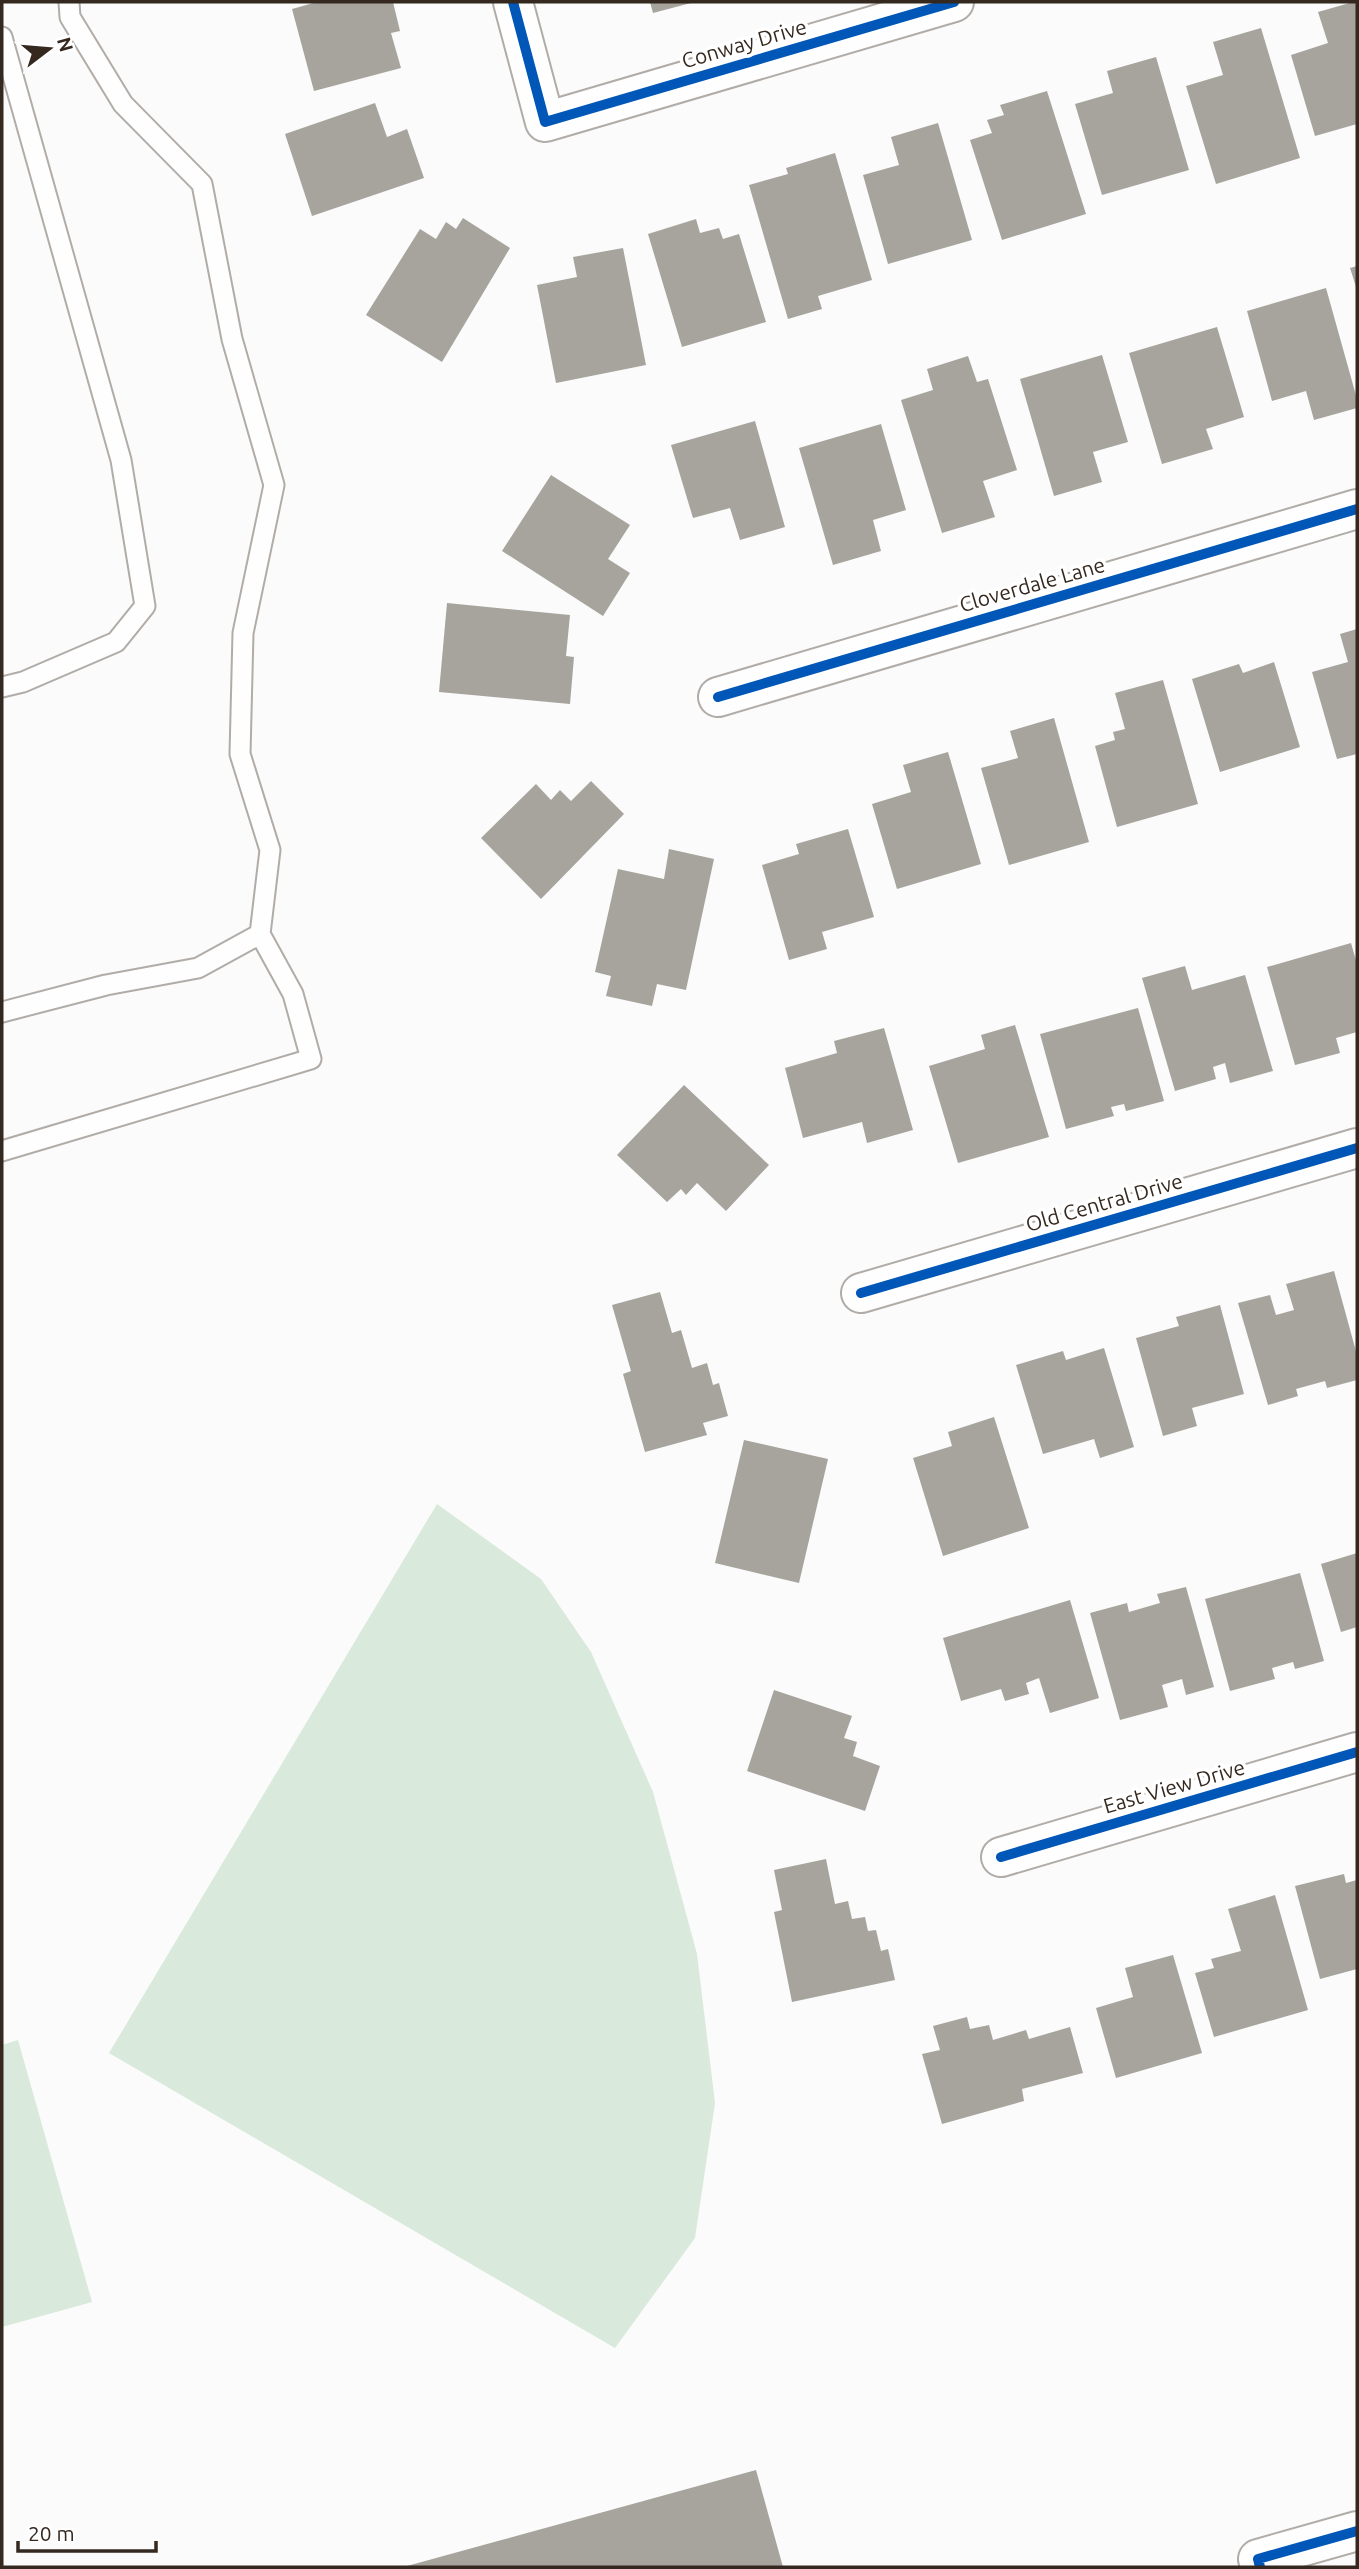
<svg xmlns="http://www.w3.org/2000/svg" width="1359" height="2569" viewBox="0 0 1359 2569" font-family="Ubuntu,sans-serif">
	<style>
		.green { fill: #d9e9dc }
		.building { fill: #a7a49e }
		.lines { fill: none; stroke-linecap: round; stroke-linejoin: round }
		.lane-casing { stroke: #b1aca7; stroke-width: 23 }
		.street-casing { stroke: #b1aca7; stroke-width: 42 }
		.lane { stroke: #fefefe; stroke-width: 19 }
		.street { stroke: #fefefe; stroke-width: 38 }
		.cycleway-casing { stroke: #fff; stroke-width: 15 }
		.cycleway { stroke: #0057b8; stroke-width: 10 }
		.labels { text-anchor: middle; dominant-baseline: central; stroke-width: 7; stroke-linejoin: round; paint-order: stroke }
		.street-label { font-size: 21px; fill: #35291f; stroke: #fff }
	</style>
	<rect width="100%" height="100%" fill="#fafbfa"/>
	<path class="green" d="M437,1504L541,1579L591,1652L653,1792L697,1954L715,2103L695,2238L615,2348L109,2053Z
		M18,2040L92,2302L2,2327V2045Z"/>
	<path class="building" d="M317,2H393L400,31L391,33L401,68L314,91L292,9Z
		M650,2H690L691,3L653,13Z
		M1353,2H1357V124L1315,136L1291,55L1328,43L1318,12Z
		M1261,28L1300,158L1216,184L1186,86L1223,75L1213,42Z
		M1156,57L1189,170L1102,195L1075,104L1113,93L1107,71Z
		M1047,91L1086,214L1002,240L970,140L992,133L987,120L1004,115L1000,105Z
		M375,103L387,137L407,129L424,178L312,216L285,134Z
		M938,123L972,240L888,264L863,175L899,165L891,137Z
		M835,153L872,280L818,296L822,309L788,319L749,185L788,174L786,168Z
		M463,218L510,248L442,362L366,315L420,229L436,239L446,222L456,229Z
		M696,219L700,233L719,228L723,239L739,234L766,322L682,347L648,234Z
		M623,248L646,365L556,383L537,285L577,277L573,257Z
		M1357,266V290L1350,268Z
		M1326,288L1357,399V408L1314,420L1306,391L1272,401L1247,311Z
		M1217,327L1244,417L1206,429L1213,449L1162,464L1129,353Z
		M1102,355L1128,442L1093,452L1102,482L1054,496L1020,379Z
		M968,356L977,382L988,379L1017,470L983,481L995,517L942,533L901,400L933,390L927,369Z
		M755,421L785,527L740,540L730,508L693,518L671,445Z
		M881,424L906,510L873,520L881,551L833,565L799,448Z
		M551,475L630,525L608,559L630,573L603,616L502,551Z
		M447,603L570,615L566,656L574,657L570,704L439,692Z
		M1357,629V754L1337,759L1312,672L1348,662L1340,634Z
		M1274,662L1300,747L1220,772L1192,679L1239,664L1243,673Z
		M1163,680L1198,804L1117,827L1095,746L1115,740L1113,732L1125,729L1115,693Z
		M1054,718L1089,842L1009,865L981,768L1018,758L1010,731Z
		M948,752L981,864L897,889L872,804L911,792L903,765Z
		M591,781L624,814L541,899L481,838L536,784L551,800L560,790L571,801Z
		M848,829L874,917L822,932L827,949L789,960L762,865L799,854L796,844Z
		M669,849L714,859L686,990L657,984L652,1006L606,996L611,976L595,972L618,869L664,879Z
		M1351,943L1357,964V1032L1336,1038L1340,1053L1295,1065L1267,967Z
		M1185,966L1192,990L1245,975L1273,1071L1230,1083L1225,1063L1213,1067L1216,1079L1175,1091L1142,978Z
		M1138,1008L1164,1101L1126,1111L1124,1104L1111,1107L1114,1116L1066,1129L1040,1034Z
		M1015,1025L1049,1137L958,1163L929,1066L985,1049L981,1035Z
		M884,1028L913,1130L867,1143L862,1122L803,1138L785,1068L837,1053L834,1041Z
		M684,1085L769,1165L726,1211L697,1183L686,1195L681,1189L667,1202L617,1155Z
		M1334,1271L1357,1355V1380L1327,1388L1325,1381L1296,1389L1298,1396L1268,1405L1238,1303L1270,1295L1276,1315L1294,1310L1286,1284Z
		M660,1292L672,1333L681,1330L692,1368L707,1363L713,1385L719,1383L728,1416L703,1423L707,1435L645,1452L623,1374L631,1371L612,1305Z
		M1220,1305L1244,1394L1192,1408L1197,1426L1163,1436L1136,1338L1179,1326L1176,1317Z
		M1104,1348L1134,1447L1100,1458L1094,1439L1043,1454L1016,1365L1063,1351L1066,1360Z
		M994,1417L1029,1528L943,1556L913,1458L952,1446L948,1432Z
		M744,1440L828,1459L799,1583L715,1563Z
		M1357,1553V1627L1341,1632L1321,1564Z
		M1300,1573L1324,1661L1295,1669L1293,1662L1272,1668L1275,1679L1230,1691L1205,1599Z
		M1186,1587L1214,1687L1186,1695L1182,1679L1162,1685L1168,1707L1120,1720L1090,1613L1127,1603L1129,1612L1160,1603L1157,1594Z
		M1070,1600L1099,1698L1050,1713L1039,1678L1026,1683L1029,1694L1005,1701L1001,1689L961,1701L943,1638Z
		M774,1690L852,1716L844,1738L857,1742L853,1756L880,1766L865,1811L747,1771Z
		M826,1859L835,1904L848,1901L852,1919L865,1917L868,1931L876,1930L881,1951L888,1949L895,1980L792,2002L774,1912L782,1910L774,1870Z
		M1344,1874L1346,1883L1357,1880V1969L1320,1979L1295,1886Z
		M1275,1895L1308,2010L1214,2037L1195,1973L1214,1968L1211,1959L1241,1951L1228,1909Z
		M1173,1955L1202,2053L1116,2078L1096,2008L1133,1997L1125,1968Z
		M967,2017L970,2029L989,2025L993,2040L1026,2030L1029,2039L1070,2027L1083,2073L1022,2089L1024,2101L942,2124L922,2054L940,2050L933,2026Z
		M756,2470L783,2567H407V2566Z"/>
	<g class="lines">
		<g class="lane-casing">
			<path id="lane" d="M2,37L121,460L145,606L116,642L23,682L2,687
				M2,1012L106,985L198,968L260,934
				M2,1151L311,1059L293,994L260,934L270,850L240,754L243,633L274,485L232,339L202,184L123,104L70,17L69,2"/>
		</g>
		<g class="street-casing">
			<path id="street" d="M513,2L545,122L954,2
				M718,697L1357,509
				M861,1293L1357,1148
				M1001,1857L1357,1752
				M1260,2567L1258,2559L1357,2531"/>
		</g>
		<use href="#lane" class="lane"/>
		<use href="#street" class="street"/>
		<g class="cycleway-casing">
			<path id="cycleway" d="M513,2L545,122L954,2
				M718,697L1357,509
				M861,1293L1357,1148
				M1001,1857L1357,1752
				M1260,2567L1258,2559L1357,2531"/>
		</g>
		<use href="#cycleway" class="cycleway"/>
	</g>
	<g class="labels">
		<g class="street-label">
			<text transform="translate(744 43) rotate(-16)">Conway Drive</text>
			<text transform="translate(1032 584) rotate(-16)">Cloverdale Lane</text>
			<text transform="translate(1104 1202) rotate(-16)">Old Central Drive</text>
			<text transform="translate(1174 1786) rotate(-16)">East View Drive</text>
		</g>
	</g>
	<rect width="1359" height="2569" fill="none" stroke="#35291f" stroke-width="7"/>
	<g transform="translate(49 49) rotate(74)" stroke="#ffffff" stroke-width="5" paint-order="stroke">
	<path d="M0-5L12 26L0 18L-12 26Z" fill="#35291f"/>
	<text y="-10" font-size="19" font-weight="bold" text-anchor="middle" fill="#35291f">N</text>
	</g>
	<path d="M18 2541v10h138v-10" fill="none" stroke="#35291f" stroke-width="3.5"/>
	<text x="28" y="2541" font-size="21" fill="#35291f" stroke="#ffffff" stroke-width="5" paint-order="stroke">20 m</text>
</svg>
